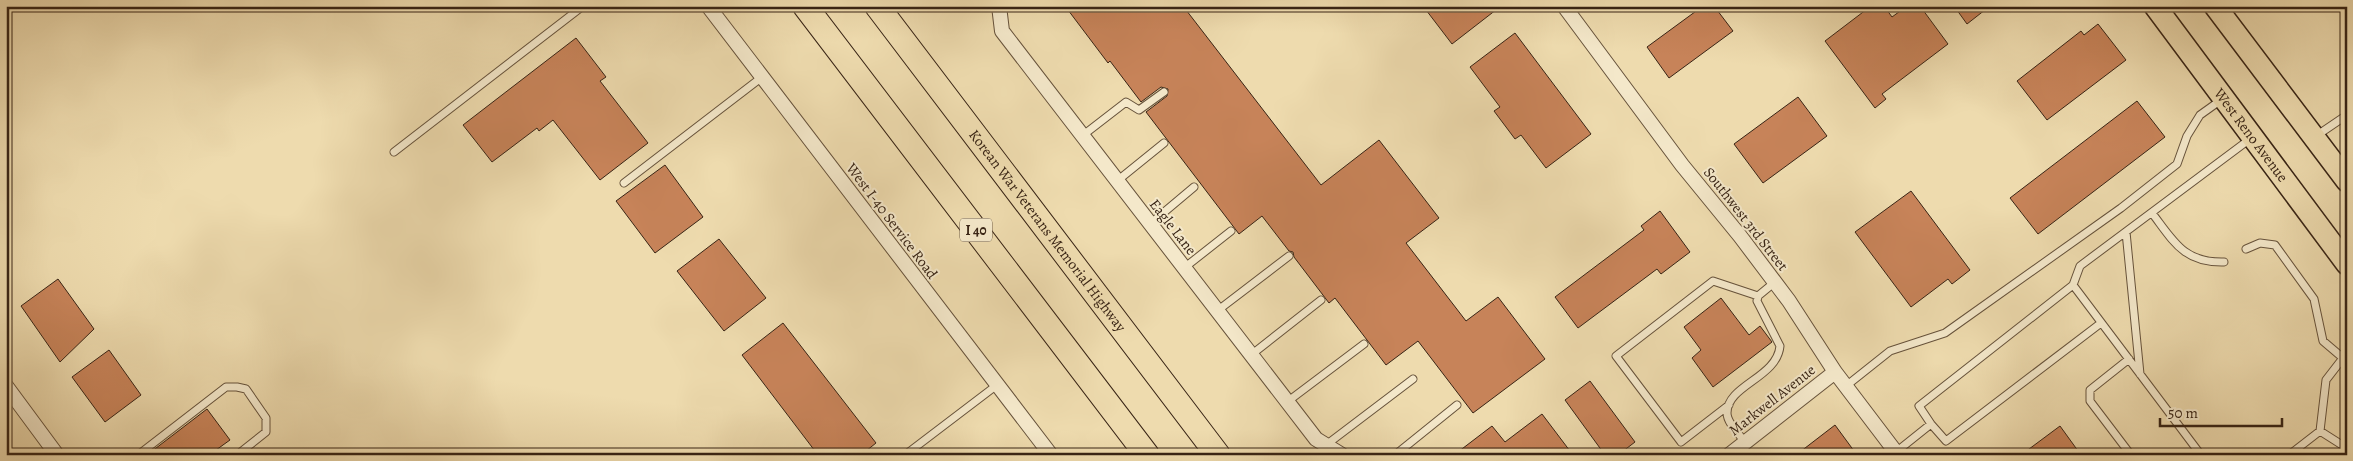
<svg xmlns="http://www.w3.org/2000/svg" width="2353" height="461" viewBox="0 0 2353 461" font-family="Alegreya,serif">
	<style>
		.building { fill: #c78359; stroke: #382415 }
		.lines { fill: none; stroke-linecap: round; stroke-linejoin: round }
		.lane-casing { stroke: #66523b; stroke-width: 9 }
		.street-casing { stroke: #66523b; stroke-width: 16 }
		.primary-casing { stroke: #382415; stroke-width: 24 }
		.highway-casing { stroke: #382415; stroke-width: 26 }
		.lane { stroke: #f4e8ca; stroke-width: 7 }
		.street { stroke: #f4e8ca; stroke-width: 14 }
		.primary { stroke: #eedbae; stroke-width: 21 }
		.highway { stroke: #eedbae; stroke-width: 24 }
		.labels { text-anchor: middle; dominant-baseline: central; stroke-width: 4; stroke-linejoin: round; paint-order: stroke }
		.shield { fill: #f4e8ca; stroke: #705f4b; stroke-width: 1 }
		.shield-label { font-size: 14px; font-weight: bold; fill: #382415 }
		.street-label { font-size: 15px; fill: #382415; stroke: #f4e8ca }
	</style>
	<rect width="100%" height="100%" fill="#eedbae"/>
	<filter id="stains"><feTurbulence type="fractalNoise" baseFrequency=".004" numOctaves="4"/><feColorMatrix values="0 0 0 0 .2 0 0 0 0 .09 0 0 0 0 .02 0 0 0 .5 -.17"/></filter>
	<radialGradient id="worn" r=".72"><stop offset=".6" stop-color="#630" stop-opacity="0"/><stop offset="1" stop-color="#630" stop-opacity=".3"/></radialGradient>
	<path class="building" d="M1065,6H1183L1321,185L1379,140L1439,218L1406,243L1466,321L1498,297L1545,359L1473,413L1418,341L1386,365L1335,298L1329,303L1294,257L1293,252L1289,251L1262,216L1239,234L1146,112L1167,96L1168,89L1161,87L1141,102L1110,61L1108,63Z
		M1423,6H1501L1452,44Z
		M1703,6H1714L1733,31L1669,78L1647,47Z
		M1871,6H1884L1892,17L1907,6H1920L1948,44L1882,94L1886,99L1875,108L1825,41Z
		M1954,6H1990L1967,24Z
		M2098,24L2126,60L2047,120L2017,81L2081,31L2084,35Z
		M1515,33L1591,134L1546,168L1521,135L1515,139L1494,111L1500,107L1470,67Z
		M576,38L606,77L600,81L648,143L600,180L553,120L539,131L537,128L492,162L463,125Z
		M1798,97L1827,136L1763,183L1734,144Z
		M2137,101L2165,137L2038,234L2010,198Z
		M665,165L703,217L655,253L616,201Z
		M1911,191L1970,270L1952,284L1948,279L1911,307L1855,232Z
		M1660,211L1690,252L1661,274L1657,269L1578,328L1555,297L1644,230L1641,226Z
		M719,239L766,298L724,331L677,271Z
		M58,279L94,329L60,362L21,306Z
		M1721,298L1749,335L1760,326L1772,342L1713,387L1692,358L1701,350L1684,327Z
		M783,323L876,443L861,455H818L742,355Z
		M109,350L141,395L105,422L72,377Z
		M1590,381L1635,442L1618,455H1605L1565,400Z
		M207,409L230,440L209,455H147Z
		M1542,414L1573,455H1454L1492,426L1505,442Z
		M1835,425L1857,455H1796Z
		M2060,426L2081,455H2021Z"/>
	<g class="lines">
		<g class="lane-casing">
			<path id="lane" d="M1082,136L1126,102L1139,110L1164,92
				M2316,136L2347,115
				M394,152L583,6
				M1117,181L1164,143
				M624,183L762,77
				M2152,213C2174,242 2184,263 2224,262
				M1150,224L1194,187
				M2126,232L2140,374
				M2246,249L2260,243L2275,245L2314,299L2323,341L2343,358L2347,355
				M1184,268L1231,231
				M2073,285L2080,266L2250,139
				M1217,311L1289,256
				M2101,323L1946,441L1931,424L1919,406L2073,285L2201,455
				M1251,355L1321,300
				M2129,359L2090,390V401L2131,455
				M1846,386L1890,351L1945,333L2121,208L2177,164L2187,136L2200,115L2221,100
				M1287,402L1364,344
				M1729,405L1681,442L1616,356L1713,281L1758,296
				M2320,431L2342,445H2347
				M1745,442C1739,434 1727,423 1727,413C1727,385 1777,378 1780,346L1757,301L1758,296L1775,282
				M1326,445L1413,379
				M1896,452L1931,424
				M138,455L226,387H237L246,389L266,418V432L237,455
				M905,455L997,385
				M1395,455L1457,405
				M2289,455L2320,431L2326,380L2343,358"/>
		</g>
		<g class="street-casing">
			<path id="street" d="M708,6L1051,455
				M999,6L1002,31L1316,439L1342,455
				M1564,6L1682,165L1740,236L1789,301L1835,372L1898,455
				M6,386L57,455
				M1729,455L1835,372"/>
		</g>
		<g class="primary-casing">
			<g id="primary">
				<path id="s1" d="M2155,6L2347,264"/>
				<path d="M2215,6L2347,181"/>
			</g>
		</g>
		<g class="highway-casing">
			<g id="highway">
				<path d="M805,6L1147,455"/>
				<path id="s2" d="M877,6L1218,455"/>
			</g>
		</g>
		<use href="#lane" class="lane"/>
		<use href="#street" class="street"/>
		<use href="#primary" class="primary"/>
		<use href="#highway" class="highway"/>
	</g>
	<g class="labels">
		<rect class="shield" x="960" y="218.5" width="32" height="23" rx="4"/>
		<g class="shield-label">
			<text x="976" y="230">I 40</text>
		</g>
		<g class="street-label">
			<text stroke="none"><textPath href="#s1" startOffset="161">West Reno Avenue</textPath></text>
			<text transform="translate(1746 219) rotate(52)">Southwest 3rd Street</text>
			<text transform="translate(892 221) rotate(53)">West I-40 Service Road</text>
			<text transform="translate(1173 227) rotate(52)">Eagle Lane</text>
			<text stroke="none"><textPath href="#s2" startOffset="282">Korean War Veterans Memorial Highway</textPath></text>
			<text transform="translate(1772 400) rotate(-38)">Markwell Avenue</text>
		</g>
	</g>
	<rect width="2353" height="461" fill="none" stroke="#eedbae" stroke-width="25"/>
	<rect x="8" y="8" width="2338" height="446" fill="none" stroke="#382415" stroke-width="2.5"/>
	<rect x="12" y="12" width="2328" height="436" fill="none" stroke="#382415"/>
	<path d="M2160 418v8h122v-8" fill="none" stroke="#382415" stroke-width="2.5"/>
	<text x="2168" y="418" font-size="15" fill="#382415" stroke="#f4e8ca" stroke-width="4" paint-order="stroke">50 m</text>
	<rect width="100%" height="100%" filter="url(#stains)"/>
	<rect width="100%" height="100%" fill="url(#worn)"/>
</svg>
